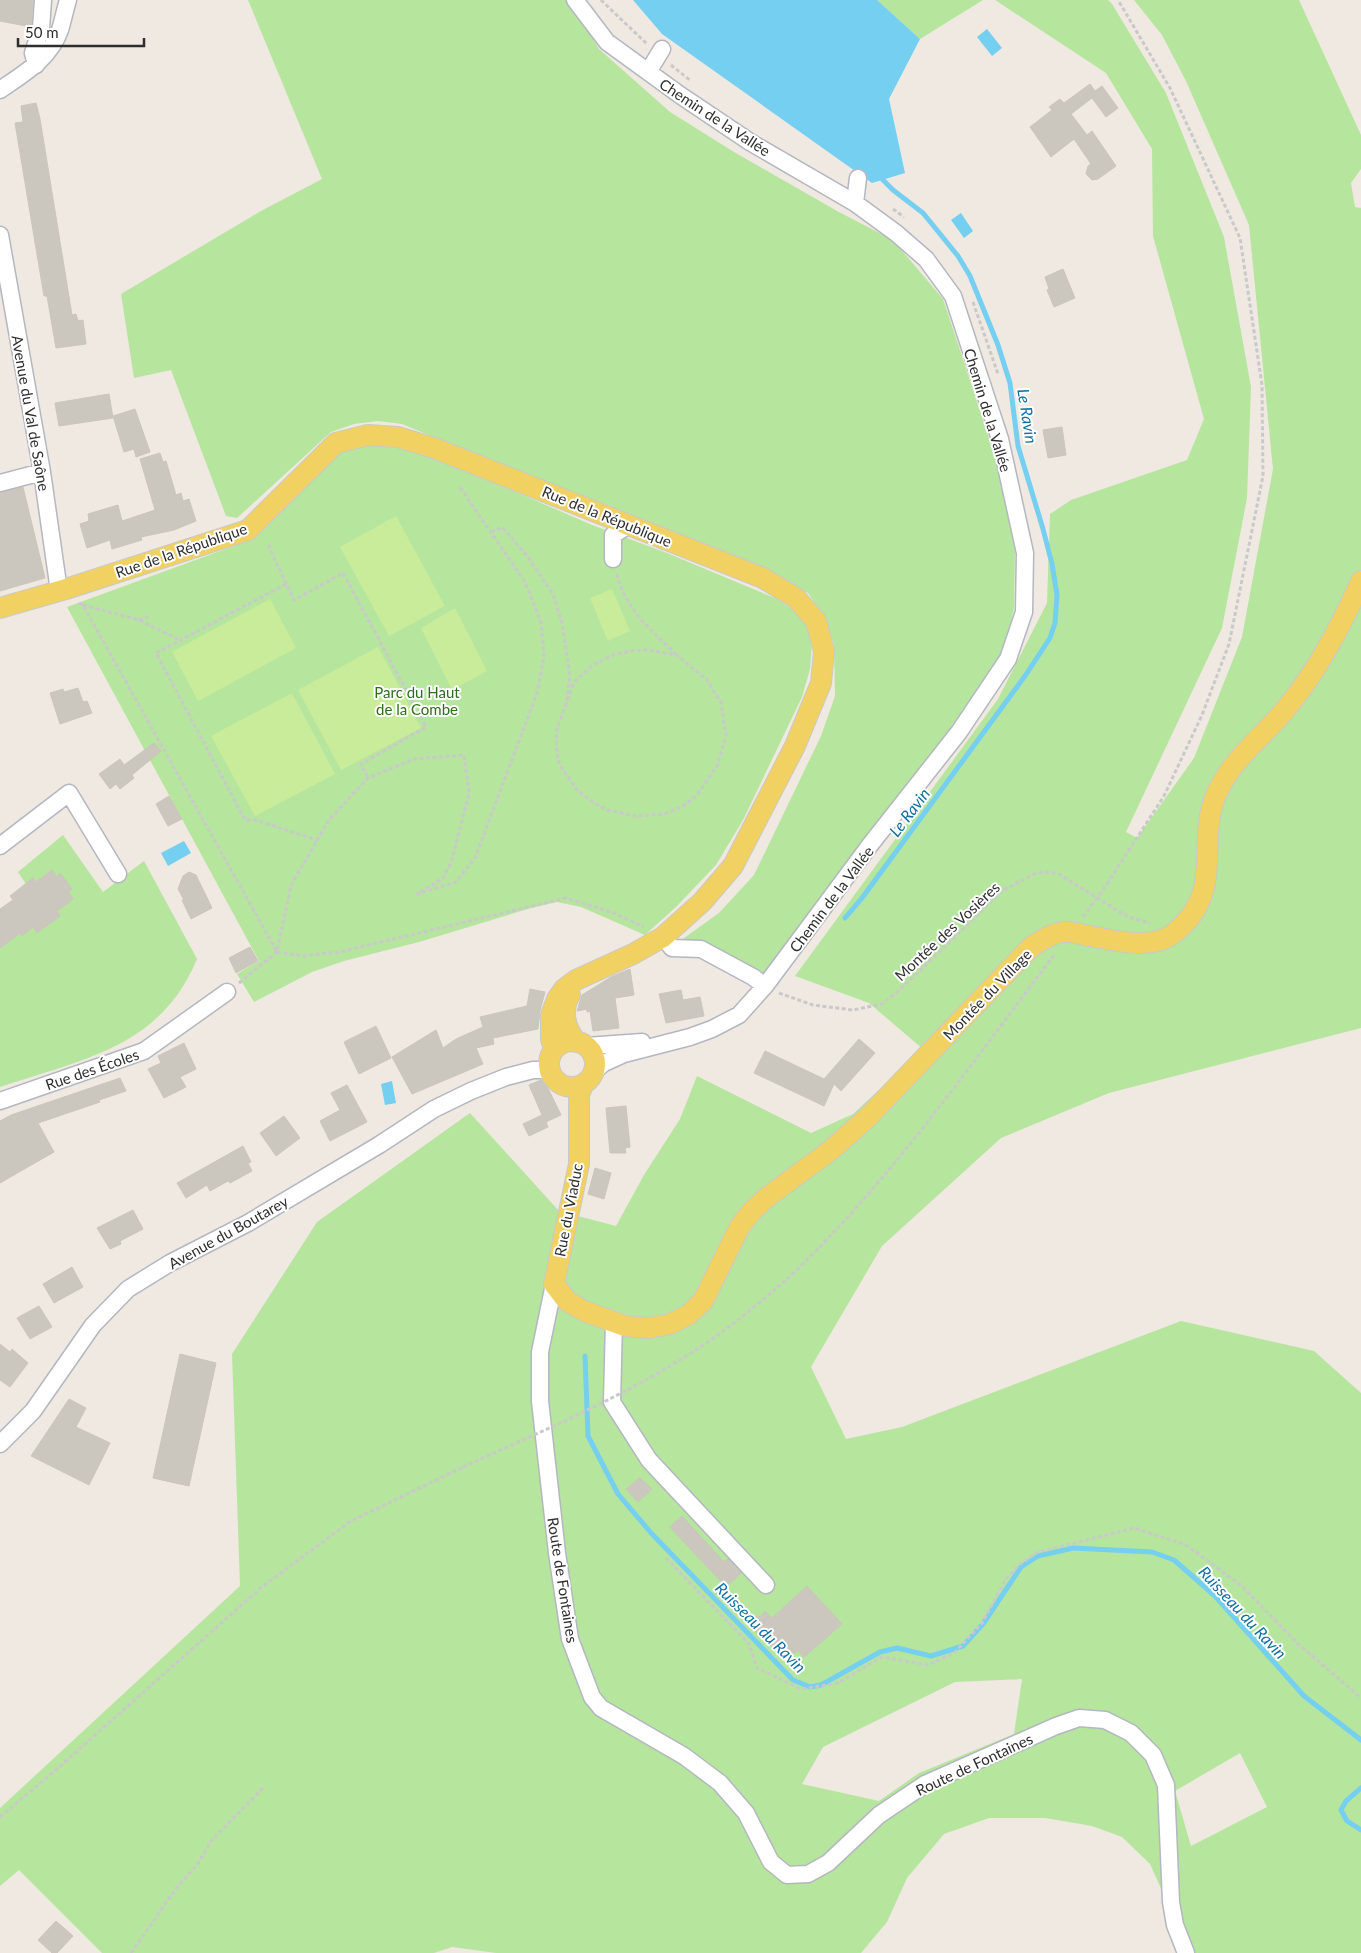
<svg xmlns="http://www.w3.org/2000/svg" width="1361" height="1953" viewBox="0 0 1361 1953" font-family="Lato,sans-serif">
	<style>
		.green { fill: #b6e59e; fill-rule: evenodd }
		.pitch { fill: #c9ec9a }
		.water { fill: #75cff0 }
		.lines { fill: none; stroke-linecap: round; stroke-linejoin: round }
		.stream { stroke: #75cff0; stroke-width: 5 }
		.building { fill: #cbc7bf; stroke: #cbc5ba }
		.minor-casing { stroke: #b4b7c1; stroke-width: 19 }
		.major-casing { stroke: #c9c9c9; stroke-width: 22 }
		.path { stroke: #c9c9c9; stroke-width: 3; stroke-dasharray: 4 2.5; stroke-linecap: butt }
		.minor { stroke: #fff; stroke-width: 16 }
		.major { stroke: #f2d163; stroke-width: 20 }
		.path-bridge { stroke: #c9c9c9; stroke-width: 3; stroke-dasharray: 4 2.5; stroke-linecap: butt }
		.labels { text-anchor: middle; dominant-baseline: central; stroke-width: 4; stroke-linejoin: round; paint-order: stroke }
		.street-label { font-size: 15px; fill: #2e2e2e; stroke: #fff }
		.park-label { font-size: 15px; fill: #2c6e1b; stroke: #fff }
		.water-label { font-size: 16px; font-style: italic; fill: #0d6fa3; stroke: #fff }
	</style>
	<rect width="100%" height="100%" fill="#efe9e1"/>
	<path class="green" d="M248,0H570L599,49L670,112L734,152L837,211L893,240L943,299L989,438L1002,488L1015,551L1014,608L1003,660L767,976L677,943L719,913L754,875L821,736L835,696L834,644L824,617L808,593L402,424L378,421L354,424L331,432L237,518L226,516L171,370L134,378L121,294L261,211L322,179Z
		M877,0H983L920,39Z
		M995,0H1108L1112,4L1166,93L1224,237L1251,387L1247,498L1222,628L1126,832L1137,838L1194,758L1242,637L1273,469L1249,225L1186,81L1162,35L1134,0H1299L1361,135V169L1351,183L1355,207L1361,208V1028L1109,1093L1001,1138L882,1246L811,1367L846,1439L902,1427L1181,1321L1314,1351L1361,1393V1953H1190L1150,1864L1122,1837L1092,1826L1045,1818H989L944,1834L907,1878L887,1922L861,1953H496L452,1947L434,1953H102L19,1870L0,1886V1808L240,1586L232,1354L317,1222L470,1113L559,1211L616,1226L644,1175L680,1119L697,1076L811,1133L853,1114L923,1049L869,1003L795,976L998,699L1047,603L1050,514L1071,500L1187,460L1204,419L1153,236L1152,149L1106,73ZM1022,1679L1014,1734L919,1773L879,1801L802,1784L823,1747L955,1682ZM1240,1753L1267,1807L1191,1846L1175,1791Z
		M364,445H400L436,457L592,525L667,553L777,599L795,611L806,624L812,644L810,669L802,697L743,820L716,865L676,907L645,935L581,907L557,902L531,908L419,942L344,961L312,972L254,1002L237,974L259,961L67,607L253,539L342,450Z
		M63,835L103,892L144,861L197,959C160,1048 83,1059 0,1087V942L18,929L22,936L33,927L37,933L60,916L57,911L68,892L60,874L57,877L52,870L36,882L33,878L26,884L18,872Z"/>
	<path class="pitch" d="M396,516L445,606L389,636L340,547Z
		M612,589L630,631L608,641L590,598Z
		M270,599L296,648L198,701L172,652Z
		M455,608L487,671L452,690L421,628Z
		M378,647L421,728L341,770L298,690Z
		M292,693L335,774L255,816L211,736Z"/>
	<path class="water" d="M633,0H877L920,39L889,99L905,173L872,183L662,34Z
		M987,29L1002,48L992,56L977,37Z
		M961,213L973,231L964,238L951,220Z
		M184,841L191,853L168,866L161,853Z
		M392,1081L396,1103L385,1105L381,1084Z"/>
	<g class="lines">
		<path class="stream" d="M845,918L862,898L1025,676L1050,638L1055,623L1057,595L1052,564L1043,529L1018,446L1010,383L998,345L970,276L958,256L923,213L893,190L879,176
			M585,1356L588,1436L618,1494L652,1534L793,1680L810,1687L821,1685L880,1652L897,1648L931,1656L963,1646L983,1624L1021,1567L1038,1556L1073,1548L1152,1552L1174,1560L1215,1596L1304,1696L1361,1740
			M1361,1788L1346,1801L1341,1810L1347,1821L1361,1830"/>
	</g>
	<path class="building" d="M0,0H33L31,27L0,21Z
		M1090,84L1095,91L1102,86L1118,108L1106,117L1092,98L1071,114L1087,135L1092,131L1116,166L1098,179L1092,180L1086,174L1088,166L1091,164L1074,139L1051,157L1030,127L1052,110L1049,107L1060,99L1064,103Z
		M36,103L40,119L72,315L76,314L78,321L83,320L86,344L56,348L47,296H44L15,123L23,122L21,106Z
		M1063,269L1075,298L1054,307L1047,290L1049,289L1045,277Z
		M109,394L113,418L59,426L55,403Z
		M135,409L150,452L136,457L134,449L124,452L113,416Z
		M1062,427L1066,455L1048,458L1043,430Z
		M160,453L163,462L166,461L176,495L181,493L183,501L189,499L196,521L174,530L141,537L142,540L112,549L110,540L87,548L80,524L89,521L88,514L118,505L122,521L155,510L140,459Z
		M23,487L45,578L0,591V493Z
		M78,688L83,702L87,701L92,713L60,724L50,693L63,689L64,692Z
		M154,743L161,751L132,775L134,778L120,789L116,784L110,789L99,774L120,759L124,765Z
		M169,796L182,819L168,826L156,804Z
		M52,870L57,877L60,873L72,889L68,892L73,899L57,911L60,916L37,933L33,927L22,936L20,933L0,948V909L13,900L10,896L33,878L36,882Z
		M189,872L196,875L212,908L191,919L182,900H184L178,889L183,876Z
		M250,947L258,961L236,973L229,958Z
		M630,969L634,995L615,998L619,1028L593,1031L590,1011L587,1012V1009L577,1011L582,995L611,977Z
		M530,989L545,992L540,1011L538,1029L493,1038L494,1044L476,1048L483,1064L412,1094L392,1057L436,1030L443,1048L456,1039L483,1027L480,1017L527,1006Z
		M681,990L683,1000L700,997L704,1016L666,1023L659,994Z
		M376,1026L391,1058L359,1074L344,1042Z
		M859,1039L875,1053L841,1091L834,1084L824,1106L754,1073L765,1051L824,1079Z
		M184,1043L196,1069L180,1077L186,1087L164,1098L148,1069L161,1063L158,1056Z
		M120,1078L126,1091L99,1100L100,1102L38,1123L54,1152L0,1183V1121L11,1115Z
		M541,1080H544L561,1115L546,1122L548,1127L529,1136L523,1124L542,1115L529,1085Z
		M347,1085L367,1122L330,1141L320,1121L340,1110L331,1093Z
		M626,1106L630,1147L625,1148L626,1153H610L606,1108Z
		M284,1116L300,1138L276,1156L260,1133Z
		M243,1146L251,1162L248,1163L252,1171L230,1183L228,1181L210,1191L207,1185L186,1198L177,1183Z
		M595,1168L611,1173L604,1199L588,1194Z
		M133,1210L143,1229L120,1241L121,1244L110,1249L97,1228Z
		M72,1267L83,1287L54,1303L43,1284Z
		M39,1306L52,1327L30,1339L17,1318Z
		M0,1344L10,1352L12,1349L28,1363L10,1387L0,1380Z
		M180,1354L216,1363L189,1486L153,1478Z
		M69,1399L86,1408L76,1427L110,1443L89,1485L31,1456Z
		M640,1478L652,1489L638,1502L626,1489Z
		M682,1516L724,1562L728,1559L741,1573L726,1587L670,1527Z
		M807,1586L842,1624L804,1657L798,1650L787,1660L757,1633L738,1612L760,1617L765,1611L772,1618Z
		M56,1921L73,1936L57,1953H52L38,1940Z"/>
	<g class="lines">
		<g class="minor-casing">
			<path id="minor" d="M575,0L607,42L680,95L750,142L855,203L896,233L926,259L953,296L1000,439L1025,553L1024,612L1008,659L959,732L870,845L765,986L739,1015L712,1029L690,1037L624,1054L604,1063L593,1072
				M36,65L33,53L41,28L43,0
				M648,72L662,49
				M0,90C23,74 50,59 60,30C63,20 65,10 68,0
				M855,203L858,178
				M0,235L42,472L59,591
				M0,483L42,472
				M613,559V535L629,525
				M0,846L69,793L118,874
				M663,937L672,948L701,949L753,977L765,986
				M586,1046L642,1042
				M0,1101L144,1051L227,992
				M554,1284L540,1352V1401L557,1553L570,1639L592,1697L601,1708L684,1756L720,1783L746,1813L771,1862L787,1875L808,1874L828,1863L879,1815L925,1784L1056,1726L1079,1718L1105,1720L1131,1733L1153,1755L1166,1785L1171,1902L1175,1925L1186,1953
				M614,1322L612,1402L649,1460L766,1585
				M0,1444L33,1411L93,1325L128,1289L170,1263L248,1223L379,1145L434,1109L471,1091L506,1077L533,1070H549"/>
		</g>
		<g class="major-casing">
			<path id="major" d="M0,608L66,589L248,530L336,443L368,435L398,437L434,448L763,578L796,598L816,621L824,651L821,683L795,746L733,866L702,902L663,937L633,954L576,980L564,989L557,999L551,1015V1039L554,1049
				M570,995C560,1011 565,1027 576,1042
				M549 1064a23 23 0 1 1 46 0a23 23 0 1 1-46 0Z
				M583,1085L579,1095V1164L554,1284L567,1301L584,1311L625,1326L648,1328L670,1324L688,1315L703,1301L740,1226L752,1211L766,1198L831,1150L867,1118L1031,947C1041,941 1050,934 1062,932C1069,931 1077,933 1084,935C1109,939 1142,949 1166,938C1172,936 1179,929 1184,924C1222,885 1197,840 1216,795C1233,756 1264,737 1289,705C1319,668 1342,624 1361,581"/>
		</g>
		<path class="path" d="M601,0L647,44
			M671,65L691,81
			M893,209L904,217
			M973,302L998,374
			M491,532L502,527L527,556L553,594L562,623L570,676L566,704L557,729L556,745L559,764L578,791L593,802L607,810L635,816L664,814L682,807L697,795L717,766L726,735L721,703L707,680L677,655L648,650L630,651L613,655L593,665L574,682L566,704
			M268,545L294,600L343,573L426,727L361,764L368,778
			M617,574C624,608 652,631 676,654
			M286,584L156,653L245,820H255L317,840
			M79,603L83,605L277,952
			M83,605L139,620L180,640
			M139,620L148,617
			M1107,884L1164,796L1202,715L1229,644L1263,476L1262,385L1240,238L1170,88L1118,0
			M1083,917L1091,906
			M277,952L302,956L339,952L566,898L614,913L644,927
			M239,983L277,952L291,885L329,820L368,778L414,759L464,755L469,794L451,863L443,878L417,894L456,882L475,858L537,693L544,657L541,622L525,582L459,486
			M779,993L813,1005L853,1010L882,1004L904,986L1002,891L1036,873L1047,872L1059,874L1128,917L1150,923
			M787,1279C889,1183 970,1065 1055,954
			M666,1558L749,1644L757,1668L801,1689L838,1683L882,1657L928,1665L954,1653L982,1623L1006,1579L1020,1564L1038,1552L1134,1528L1186,1545L1241,1585L1297,1643L1361,1698
			M0,1817L58,1768L263,1586L351,1521L463,1467
			M131,1953L177,1887L197,1865L211,1841L264,1787"/>
		<use href="#minor" class="minor"/>
		<use href="#major" class="major"/>
		<path class="path-bridge" d="M1091,906L1107,884
			M463,1467C540,1432 619,1399 691,1353C725,1332 756,1306 787,1279"/>
	</g>
	<g class="labels">
		<g class="street-label">
			<text transform="translate(715 117) rotate(33)">Chemin de la Vallée</text>
			<text transform="translate(988 410) rotate(73)">Chemin de la Vallée</text>
			<text transform="translate(31 413) rotate(80)">Avenue du Val de Saône</text>
			<text transform="translate(607 516) rotate(22)">Rue de la République</text>
			<text transform="translate(181 550) rotate(-19)">Rue de la République</text>
			<text transform="translate(831 899) rotate(-53)">Chemin de la Vallée</text>
			<text transform="translate(947 931) rotate(-43)">Montée des Vosières</text>
			<text transform="translate(987 994) rotate(-46)">Montée du Village</text>
			<text transform="translate(92 1069) rotate(-19)">Rue des Écoles</text>
			<text transform="translate(568 1210) rotate(-79)">Rue du Viaduc</text>
			<text transform="translate(228 1232) rotate(-29)">Avenue du Boutarey</text>
			<text transform="translate(563 1580) rotate(81)">Route de Fontaines</text>
			<text transform="translate(974 1764) rotate(-25)">Route de Fontaines</text>
		</g>
		<g class="park-label">
			<text x="417" y="692">Parc du Haut<tspan x="417" dy="17">de la Combe</tspan></text>
		</g>
		<g class="water-label">
			<text transform="translate(1028 416) rotate(81)">Le Ravin</text>
			<text transform="translate(909 812) rotate(-53)">Le Ravin</text>
			<text transform="translate(1243 1612) rotate(47)">Ruisseau du Ravin</text>
			<text transform="translate(761 1627) rotate(45)">Ruisseau du Ravin</text>
		</g>
	</g>
	<path d="M18 38v8h126v-8" fill="none" stroke="#2e2e2e" stroke-width="2.5"/>
	<text x="25" y="38" font-size="15" fill="#2e2e2e" stroke="#ffffff" stroke-width="4" paint-order="stroke">50 m</text>
</svg>
